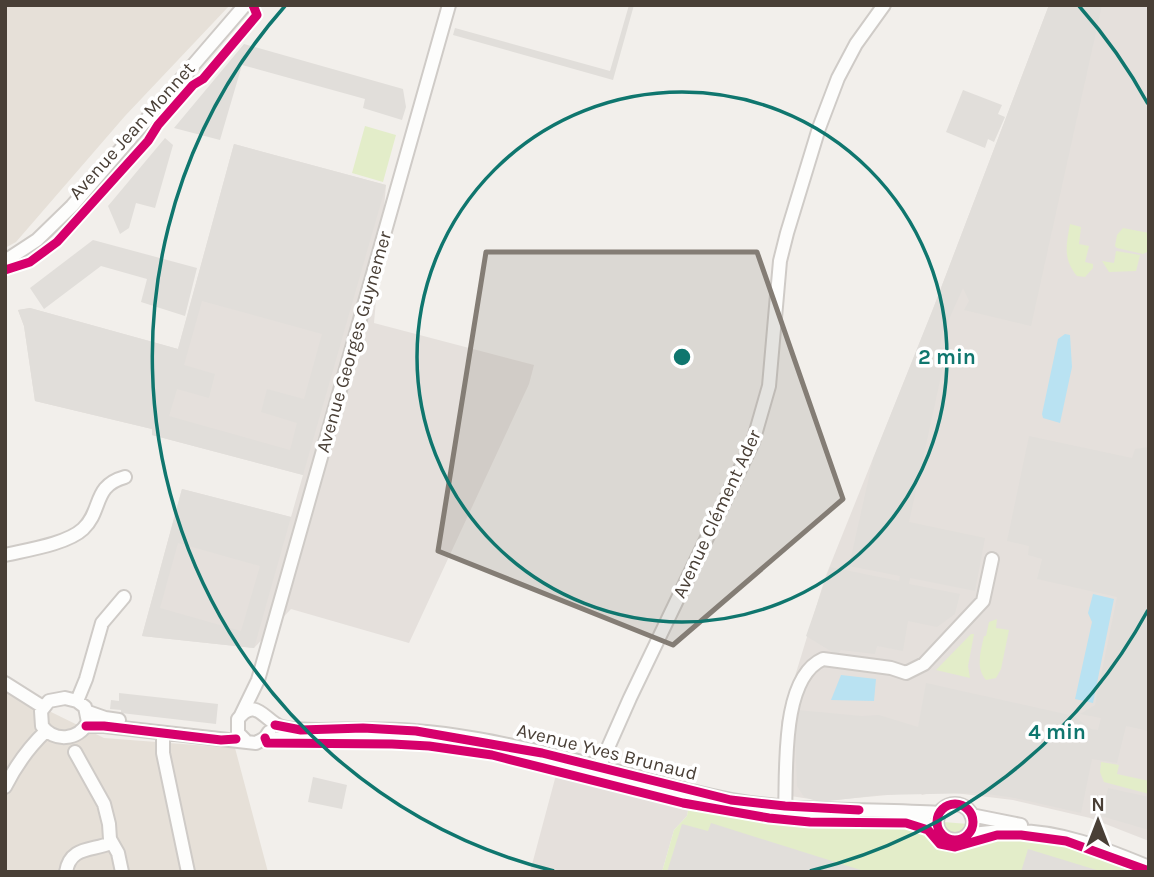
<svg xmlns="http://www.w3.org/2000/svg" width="1154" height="877" viewBox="0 0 1154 877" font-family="Karla,sans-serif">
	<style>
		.residential { fill: #e6e0d8 }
		.industrial { fill: #e5e0dc }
		.green { fill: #e3edc9 }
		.parking { fill: #e1deda; fill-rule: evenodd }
		.water { fill: #b9e2f2 }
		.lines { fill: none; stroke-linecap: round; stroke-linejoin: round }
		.street-casing { stroke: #cfcbc7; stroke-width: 16 }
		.street { stroke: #fdfdfc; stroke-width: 12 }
		.cycleway-casing { stroke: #fff; stroke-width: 13 }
		.cycleway { stroke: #d6006c; stroke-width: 9 }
		.marked { fill: #847d75; fill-opacity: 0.2; stroke: #847d75; stroke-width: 5; stroke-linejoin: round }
		.ring { fill: none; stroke: #0f766e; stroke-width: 3.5 }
		.labels { text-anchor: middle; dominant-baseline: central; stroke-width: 7; stroke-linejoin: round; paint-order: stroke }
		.street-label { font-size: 19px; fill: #493f36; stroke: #fff }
		.centre { fill: #0f766e; stroke: #fff; stroke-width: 3.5 }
		.ring-label { font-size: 21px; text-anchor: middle; font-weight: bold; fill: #0f766e; stroke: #fff; stroke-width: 7; stroke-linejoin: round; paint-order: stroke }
	</style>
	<rect width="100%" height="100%" fill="#f2efeb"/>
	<path class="residential" d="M5,5H230L125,116L16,242L5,248Z
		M5,674L47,710L104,738L235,748L268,872H5Z"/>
	<path class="industrial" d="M1049,5H1149V841L1090,818L1013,800L938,791L922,795L920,792L823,801L784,795L781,722L825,578L933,309Z
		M234,144L386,185L374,323L534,365L529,384L409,643L291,609L254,648L142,636L182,489L291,517L303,475L152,435V429L35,401L24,326L18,310L30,308L178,349Z
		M556,775L661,803L662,799L689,805L687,816L674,830L662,872H530Z"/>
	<path class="green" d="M365,126L396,135L383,182L352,173Z
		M1070,224L1081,227L1079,244L1089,246L1085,262L1093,264V268L1085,277L1077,276C1063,259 1066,246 1070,224Z
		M1123,228L1149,233V251L1143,254L1117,248L1115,246L1117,235Z
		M1116,251L1140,255L1136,271L1109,272L1102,261L1114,263Z
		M997,619L996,628L1009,630L1001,669L996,678L986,680C975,667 981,651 984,636H986L989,622Z
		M971,634H974L968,666L970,678L936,670Z
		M1101,762L1119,765L1117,774L1149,781V794L1104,782L1100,772Z
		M689,805L814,818L906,819L1057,831L1149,872H662L674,830L687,816Z"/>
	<path class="parking" d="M629,5H634L613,80L453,35L455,28L610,71Z
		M1049,5H1102L1031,326L964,310L969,301L963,288L942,335L940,347L947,349L909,522L985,538L975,591L910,578L909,584L960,594L955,614L937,627L908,621L903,651L877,646L875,654L841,650L837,655L806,636L830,567L899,581L900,576L849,566L873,459L933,309Z
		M244,44L403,89L406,107L402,120L363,108L365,99L242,65L220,140L174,128Z
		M963,90L1002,105L998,114L1005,117L994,142L988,139L985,148L946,132Z
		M165,138L173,145L155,208L136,203L129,228L120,234L108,206Z
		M234,144L386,185L303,475L152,435V429L35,401L24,326L18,310L30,308L178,349ZM202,301L322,334L304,399L267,389L261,412L297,423L290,450L169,416L177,389L209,398L215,374L184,365Z
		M93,240L197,268L185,316L141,302L147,279L101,266L44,309L30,288Z
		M1029,436L1132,458L1135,449L1149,447V731L1126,726L1117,763L1092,759L1081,813L1015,798L981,793L880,795L820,802L804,797L797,786L795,736L797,710L862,716L879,715L918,727L926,683L1074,716L1091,729L1098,730L1101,718L1080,714L1095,705L1117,597L1037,579L1042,559L1028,555L1029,546L1007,541Z
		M182,489L291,517L254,648L142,636ZM178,543L260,566L241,631L160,608Z
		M119,693L218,704L216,724L121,713V710L110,709L111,700L119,701Z
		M313,777L347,785L342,809L308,802Z
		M1108,788L1149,797V830L1101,816Z
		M711,823L867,872H667L682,824L708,831Z
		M1028,849L1103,872H1021Z"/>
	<path class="water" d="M1065,334L1070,335L1072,367L1060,423L1043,418L1042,414L1058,339Z
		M1093,594L1114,599L1093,703L1075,699L1092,622L1088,613Z
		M841,675L876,679L874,701L831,700Z"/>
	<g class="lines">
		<g class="street-casing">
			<path id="street" d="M5,261L37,240L72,206L245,5
				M5,555C26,550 67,544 83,529C103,510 92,486 125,477
				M5,683L43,707
				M65,698L77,701L85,707L88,722C78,741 54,742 42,726L41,711L49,701Z
				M77,701L86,679L102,623L124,597
				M88,712L105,718L119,720
				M241,715L258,680L449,5
				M86,726H104L256,743L265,738L269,732
				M163,733V753L188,872
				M265,738C336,742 407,736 477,749C599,771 716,819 841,818
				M245,740L238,733V719C256,695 266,723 282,727C294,730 307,730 319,730C351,729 383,728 415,731C457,734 500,743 541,752C605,766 668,788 732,800C801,812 870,809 939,813
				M75,752L104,804L109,824L110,839L118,853L122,872
				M595,777L630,698L753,442L769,386L780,261L787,233L819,128L838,78L856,44L884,5
				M5,787C16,765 28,748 46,731
				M937 822a18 18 0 1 1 36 0a18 18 0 1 1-36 0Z
				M785,812C787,772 780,678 823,659L891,668L906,673L924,664L983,601L992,559
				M971,815L1021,825
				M898,819L919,821L938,828
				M968,834C982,833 997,831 1012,831C1060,830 1105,849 1149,867
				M66,872C70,846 92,851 111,843"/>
		</g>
		<use href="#street" class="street"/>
		<g class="cycleway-casing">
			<path id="cycleway" d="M5,270L30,262L57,242L148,141L158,125L193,85L203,79L257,15L253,5
				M275,725L301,730L363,728L416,731L542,753L731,800L785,806L859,810
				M86,726H104L221,740L236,739
				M265,738L267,743L392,744L429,746L492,755L683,803L769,818L810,822L906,823L928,830L940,844L955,847L997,835H1021L1066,841L1149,871
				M937 822a18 18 0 1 1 36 0a18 18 0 1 1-36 0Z"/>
		</g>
		<use href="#cycleway" class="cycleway"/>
	</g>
	<path class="marked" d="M486,252H757L843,499L673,645L438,551Z"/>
	<g class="ring">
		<circle cx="682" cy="357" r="265"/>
		<path d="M1148 610A530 530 0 0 1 810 871M554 871A530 530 0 0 1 285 6M1079 6A530 530 0 0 1 1148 104"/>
	</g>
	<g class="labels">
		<g class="street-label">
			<text transform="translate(132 131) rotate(-48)">Avenue Jean Monnet</text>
			<text transform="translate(354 342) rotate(-74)">Avenue Georges Guynemer</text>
			<text transform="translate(717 514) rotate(-65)">Avenue Clément Ader</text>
			<text transform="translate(607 752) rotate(14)">Avenue Yves Brunaud</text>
		</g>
	</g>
	<circle cx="682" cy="357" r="10" class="centre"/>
	<g class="ring-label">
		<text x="947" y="364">2 min</text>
		<text x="1057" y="739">4 min</text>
	</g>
	<rect width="1154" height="877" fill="none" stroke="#493f36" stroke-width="14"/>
	<g transform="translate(1098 821)" stroke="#ffffff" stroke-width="5" paint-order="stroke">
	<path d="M0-5L12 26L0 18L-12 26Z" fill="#493f36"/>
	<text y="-10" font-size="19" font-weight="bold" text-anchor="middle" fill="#493f36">N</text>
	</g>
</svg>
